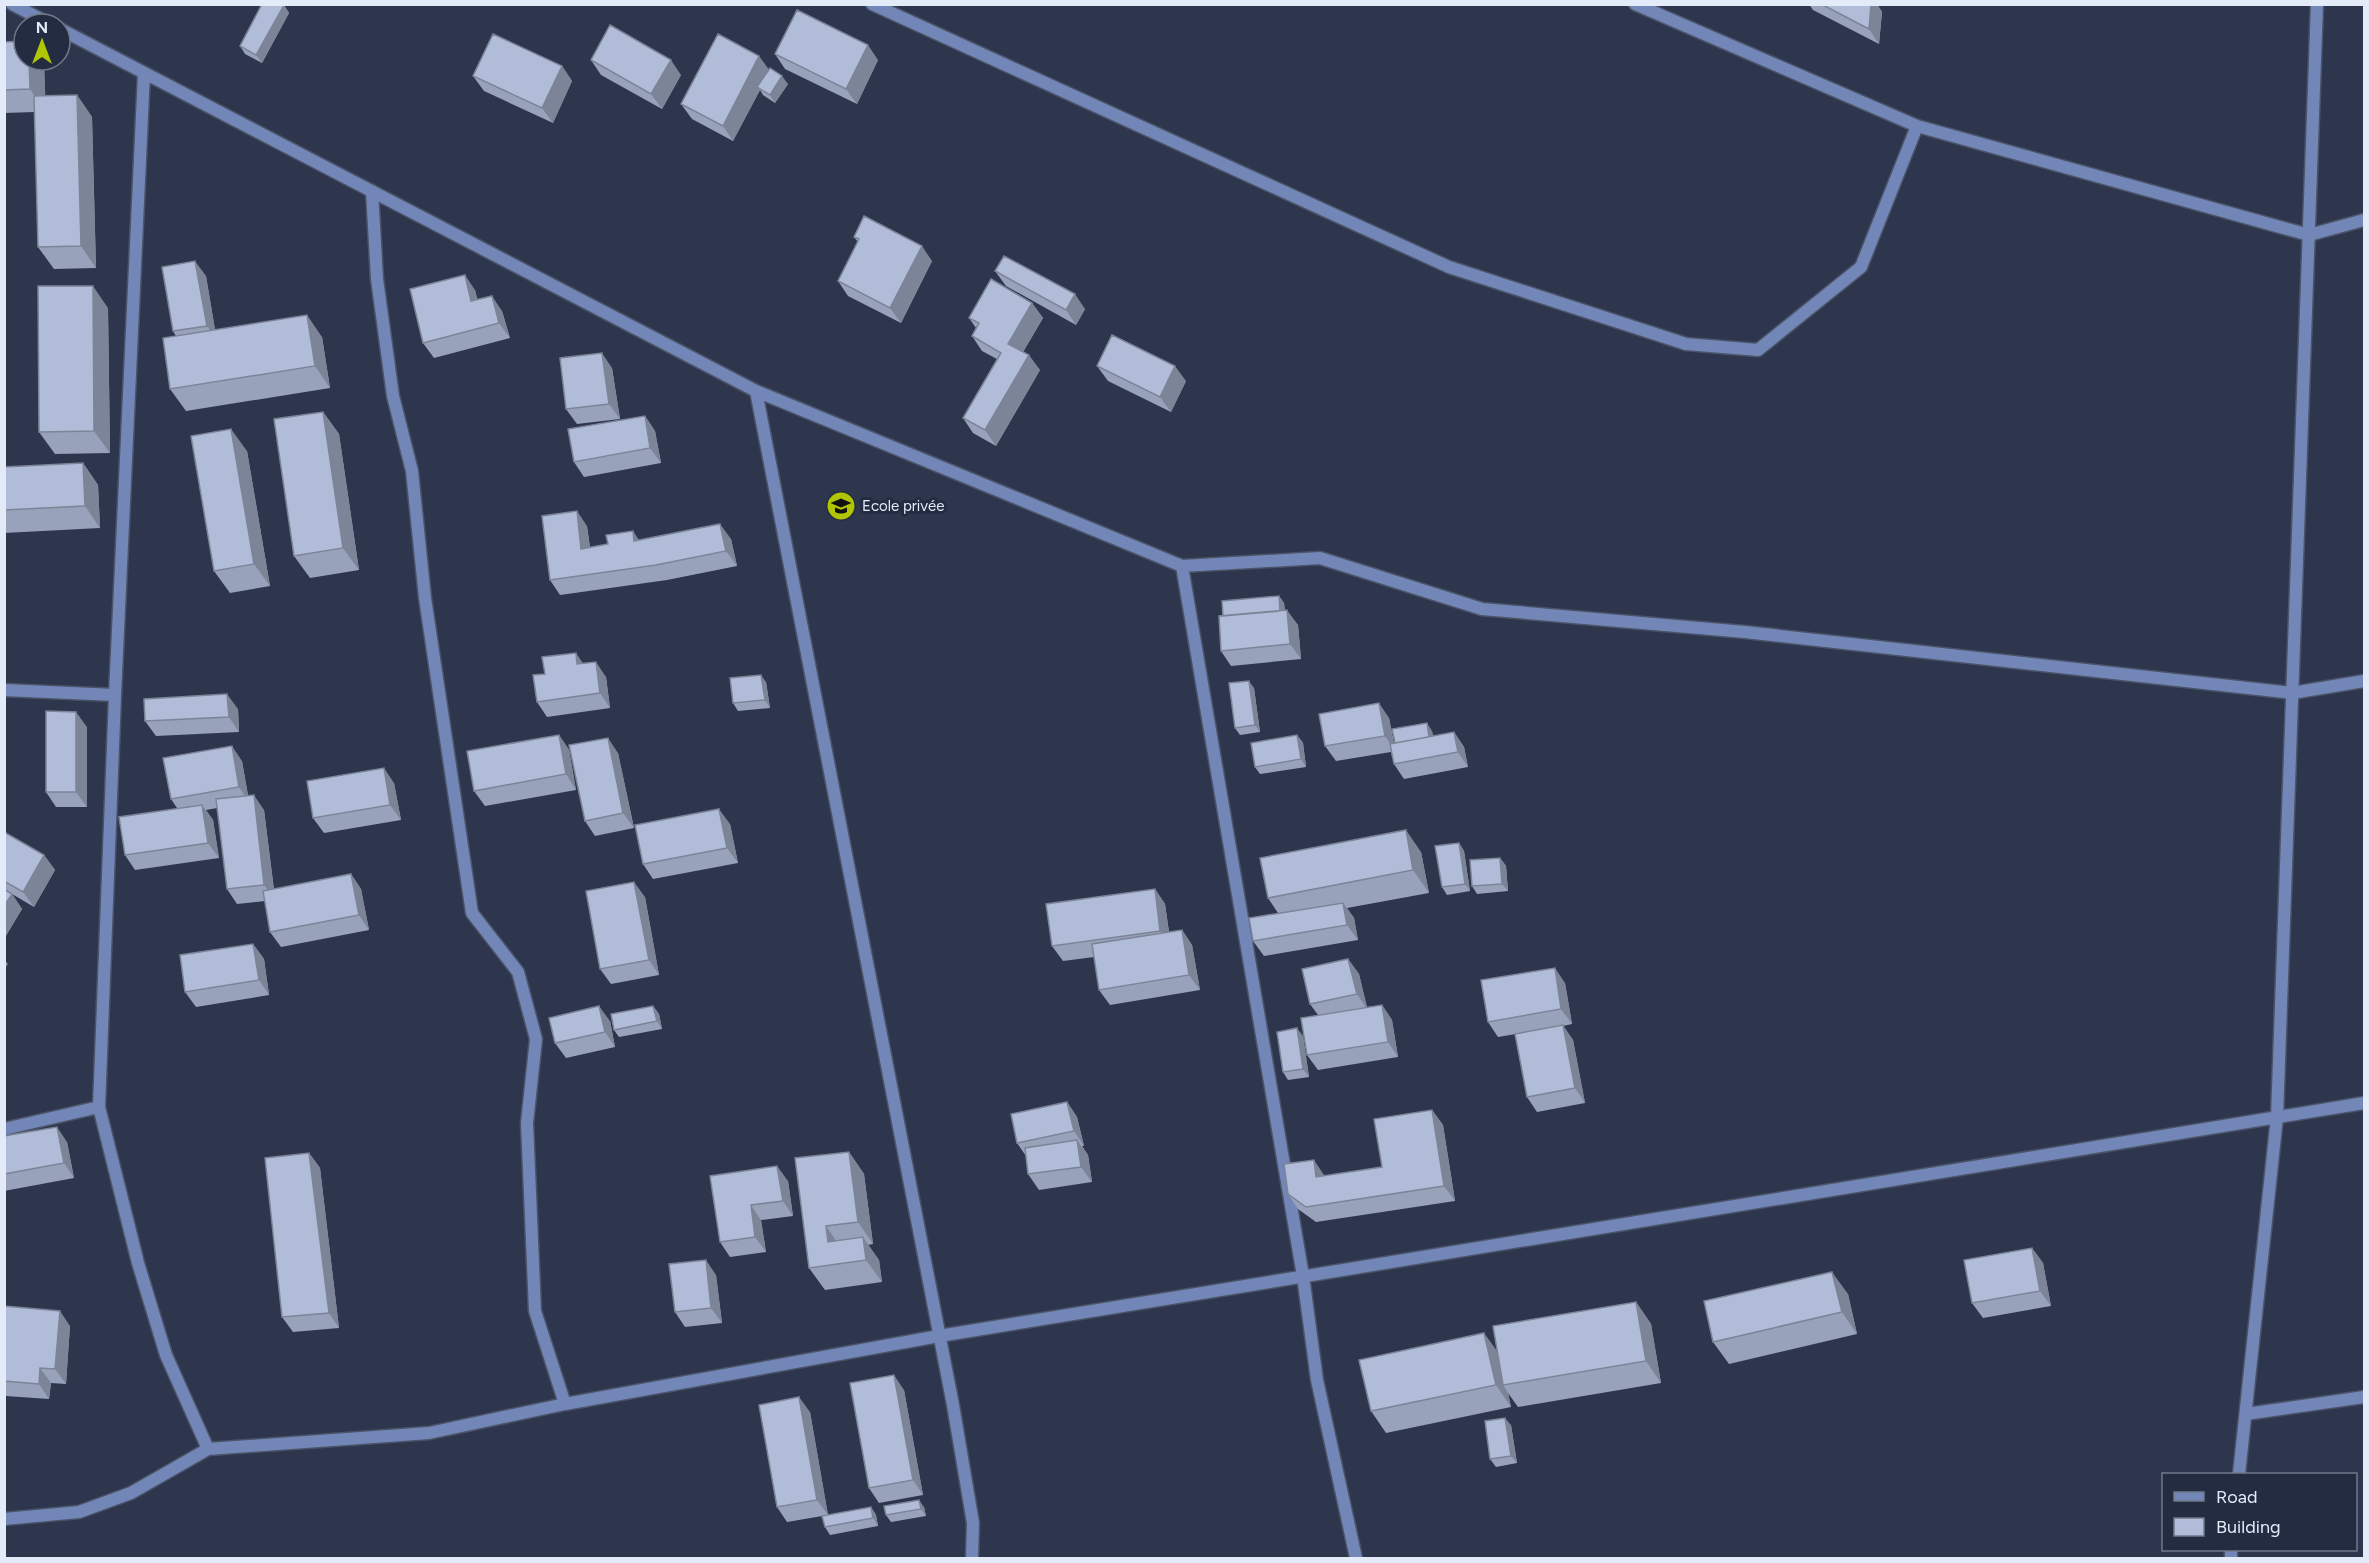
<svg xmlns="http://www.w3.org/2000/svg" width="2369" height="1563" viewBox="0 0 2369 1563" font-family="Figtree,sans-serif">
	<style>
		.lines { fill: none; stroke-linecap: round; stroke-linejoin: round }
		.minor-casing { stroke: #4a5368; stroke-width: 15 }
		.minor { stroke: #7286b7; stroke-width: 12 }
		.wall { fill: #98a2ba }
		.shaded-wall { fill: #7c8497 }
		.building { fill: #b1bcd8; stroke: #7c8497; stroke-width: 1.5 }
		.labels { text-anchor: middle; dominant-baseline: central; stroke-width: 6; stroke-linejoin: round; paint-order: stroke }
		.poi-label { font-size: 15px; fill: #e3eaf8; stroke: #232c41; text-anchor: start }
	</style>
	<rect width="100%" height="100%" fill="#2d364c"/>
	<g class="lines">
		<g class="minor-casing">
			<path id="minor" d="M12,4L50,24
				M872,4L1449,267L1686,344L1758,350L1861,267L1917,126
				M1635,4L1917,126L2309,235L2364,220
				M60,29L756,391L953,1405L973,1523L972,1558
				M144,73L115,695L99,1107L138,1263L166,1355L208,1449
				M372,191L377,279L393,396L412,471L425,598L472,913L518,972L536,1039L527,1123L535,1311L565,1404
				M756,391L1182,566L1320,558L1482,609L1745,632L2292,693L2364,681
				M1182,566L1303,1276L1317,1380L1356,1558
				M4,690L115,695
				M4,1129L99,1107
				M2246,1414L2364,1397
				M2239,1474L2277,1117L2317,4
				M4,1519L79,1512L131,1493L208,1449L429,1433L565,1404L939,1336L2364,1103
				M2231,1558V1550"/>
		</g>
		<use href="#minor" class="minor"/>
	</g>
	<path class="wall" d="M1809,4H1877L1882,12L1879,44L1813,10Z
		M284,5L289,13L262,63L245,54L240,46Z
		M4,42L24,60H42L44,63L45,95H77L92,117L96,268L54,269L38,247L35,112L4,113Z
		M775,54L878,60L857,104L785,69Z
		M591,60L681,75L662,109L601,75Z
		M562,66L572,81L553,123L484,91L473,76Z
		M769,69L788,84L775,103L763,95L760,90L733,141L692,119L681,104Z
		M854,237L932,261L901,323L848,296L838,281L858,242Z
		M995,271L1085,309L1076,325L1006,286Z
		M206,276L215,330L322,337L330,388L186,411L170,389L176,336L173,331Z
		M475,290L477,299L502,311L510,338L434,358L423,343Z
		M1032,303L1043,318L1023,352L1040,370L996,446L973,433L963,418L997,359L982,351L972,336L976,328L969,318Z
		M108,308L110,453L55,454L39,432Z
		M1097,366L1186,381L1171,412L1108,381Z
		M612,368L620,419L577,424L566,409Z
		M323,412L339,434L359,570L310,578L294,556Z
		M645,416L655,431L661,463L584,477L574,462Z
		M247,451L270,586L230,593L214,571Z
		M83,463L98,485L100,528L4,533V467Z
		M587,526L590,547L639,540L731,539L737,566L667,580L560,595L550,580Z
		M1279,596L1284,603L1285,611L1298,625L1301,659L1231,666L1221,651L1223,616Z
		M583,663L606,677L610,708L547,717L537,702L545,674Z
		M766,682L770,708L738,711L733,703Z
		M1254,688L1260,732L1240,735L1235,728Z
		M238,709L239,732L156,736L145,721Z
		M1389,718L1394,743L1432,731L1433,736L1454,732L1464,747L1468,767L1404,779L1394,764L1391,752L1336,761L1325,746Z
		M87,727V807H56L46,792Z
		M559,735L569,750L576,790L485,806L474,791Z
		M1297,735L1303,743L1306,767L1260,774L1255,767Z
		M618,753L634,828L595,836L585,821Z
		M242,761L248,795L264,810L274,889L351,874L361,889L369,930L281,947L270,932L265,901L237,904L227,889L217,808L206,810L213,820L219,858L135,870L125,855L177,808L171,799Z
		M394,783L401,820L324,833L313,818Z
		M730,824L738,863L653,879L643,864Z
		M4,832L44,855L55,870L34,907L12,894L22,909L4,939Z
		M1459,843L1464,851L1470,891L1447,895L1442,887Z
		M1421,852L1429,893L1347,908L1354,918L1358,940L1264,956L1253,941L1278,913L1268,898Z
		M1500,858L1506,866L1508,891L1477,894L1472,886Z
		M1155,889L1165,904L1169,932L1182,930L1192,945L1200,990L1110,1005L1099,990L1094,957L1063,961L1052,946Z
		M645,897L659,975L611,984L600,969Z
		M253,944L264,959L269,995L196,1007L185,992Z
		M1348,959L1359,974L1367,1007L1382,1005L1392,1020L1398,1057L1318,1070L1307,1055L1318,1015L1310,1004Z
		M1565,983L1572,1024L1563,1026L1573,1040L1585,1103L1537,1112L1527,1097L1550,1028L1498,1037L1488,1022Z
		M653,1006L659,1014L662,1029L619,1037L614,1030Z
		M610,1021L615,1047L566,1058L555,1043Z
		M1303,1036L1309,1077L1288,1080L1283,1072Z
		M1067,1102L1077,1117L1084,1146H1082L1088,1155L1092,1182L1039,1190L1028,1174L1026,1156L1017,1143Z
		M1432,1110L1443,1125L1455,1201L1316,1222L1298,1209L1288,1194L1324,1176L1382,1167Z
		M4,1136L67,1142L74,1178L4,1191Z
		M849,1152L864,1174L873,1244L868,1245L879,1260L882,1282L825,1290L809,1268Z
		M309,1153L320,1168L339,1328L293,1332L282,1317Z
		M710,1176L788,1181L793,1216L761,1220L766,1252L730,1257L720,1242Z
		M2032,1248L2043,1263L2051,1306L1983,1318L1972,1303Z
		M716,1275L722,1323L685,1327L675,1312Z
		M1848,1294L1857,1334L1729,1364L1713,1342Z
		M1636,1302L1651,1324L1661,1383L1518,1407L1508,1393L1511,1407L1386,1433L1371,1411L1497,1351Z
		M4,1306L70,1326L66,1384L51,1383L49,1399L6,1396L4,1394Z
		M904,1390L923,1495L879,1503L869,1488Z
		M810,1412L828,1515L787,1522L777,1507Z
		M1511,1425L1517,1463L1496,1467L1490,1459Z
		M871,1507L876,1515L878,1526L830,1535L825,1527Z
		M924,1507L926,1516L891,1522L886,1515Z"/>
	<path class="shaded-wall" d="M1871,4H1877L1882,12L1879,44L1869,29Z
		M284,5L289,13L262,63L256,55Z
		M868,45L878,60L857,104L846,89Z
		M759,56L770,71L757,87L760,90L733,141L723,126Z
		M29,60H42L44,63L46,112L30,89Z
		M671,60L681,75L662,109L651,94Z
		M562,66L572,81L553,123L542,108Z
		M782,76L788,84L775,103L770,95Z
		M77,95L92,117L96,268L81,246Z
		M922,246L932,261L901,323L890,308Z
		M195,261L206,276L217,341L207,326Z
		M465,275L475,290L482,316L471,301Z
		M93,286L108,308L110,453L94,431Z
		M1075,294L1085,309L1076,325L1066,310Z
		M492,296L502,311L510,338L499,323Z
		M1032,303L1043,318L1019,359L1008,344Z
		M307,315L322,337L330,388L315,366Z
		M602,353L612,368L620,419L609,404Z
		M1029,355L1040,370L996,446L985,430Z
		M1175,366L1186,381L1171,412L1160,397Z
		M323,412L339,434L359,570L343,548Z
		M645,416L655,431L661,463L650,448Z
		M231,429L247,451L270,586L254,564Z
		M83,463L98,485L100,528L85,506Z
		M577,511L587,526L592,564L581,549Z
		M720,524L731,539L737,566L726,551Z
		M633,531L643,546L634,541Z
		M1279,596L1284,603L1286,625L1281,618Z
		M1287,610L1298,625L1301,659L1290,644Z
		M576,653L586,668L577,664Z
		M596,662L606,677L610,708L600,693Z
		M761,675L766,682L770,708L765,700Z
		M1249,681L1254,688L1260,732L1255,725Z
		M227,694L238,709L239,732L229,717Z
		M1379,703L1389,718L1395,751L1385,736Z
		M76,712L87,727V807L76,792Z
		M1427,723L1432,731L1435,749L1430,741Z
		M1454,732L1464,747L1468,767L1458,752Z
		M559,735L569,750L576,790L566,774Z
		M1297,735L1303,743L1306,767L1301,759Z
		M608,738L618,753L634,828L623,813Z
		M232,746L242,761L249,802L239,787Z
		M384,768L394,783L401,820L390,805Z
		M254,795L264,810L275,900L264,885Z
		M202,805L213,820L219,858L208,843Z
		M719,809L730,824L738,863L727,848Z
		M1406,830L1421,852L1429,893L1413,870Z
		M1459,843L1464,851L1470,891L1465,884Z
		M44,855L55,870L34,907L23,892Z
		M1500,858L1506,866L1508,891L1502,884Z
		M351,874L361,889L369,930L359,915Z
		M634,882L645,897L659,975L649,960Z
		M1155,889L1165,904L1171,946L1160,931Z
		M12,894L22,909L4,939V906Z
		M1343,903L1354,918L1358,940L1347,925Z
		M1182,930L1192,945L1200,990L1189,975Z
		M253,944L264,959L269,995L259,980Z
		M4,959L8,964L4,970Z
		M1348,959L1359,974L1367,1009L1357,994Z
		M1555,968L1565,983L1572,1024L1561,1009Z
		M1382,1005L1392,1020L1398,1057L1388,1042Z
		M599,1006L610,1021L615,1047L605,1032Z
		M653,1006L659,1014L662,1029L657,1021Z
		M1563,1025L1573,1040L1585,1103L1575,1088Z
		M1297,1028L1303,1036L1309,1077L1303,1069Z
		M1067,1102L1077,1117L1084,1146L1074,1131Z
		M1432,1110L1443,1125L1455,1201L1444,1186Z
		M57,1127L67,1142L74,1178L64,1163Z
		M1077,1140L1088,1155L1092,1182L1081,1167Z
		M849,1152L864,1174L873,1244L858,1222Z
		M309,1153L320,1168L339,1328L329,1313Z
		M1314,1160L1324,1175L1326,1192L1316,1177Z
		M777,1166L788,1181L793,1216L783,1201Z
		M751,1205L761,1220L766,1252L755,1237Z
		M826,1226L841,1248L843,1264L828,1242Z
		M863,1237L879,1260L882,1282L866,1260Z
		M2032,1248L2043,1263L2051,1306L2040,1291Z
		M706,1260L716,1275L722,1323L711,1308Z
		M1832,1272L1848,1294L1857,1334L1842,1312Z
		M1636,1302L1651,1324L1661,1383L1646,1361Z
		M60,1311L70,1326L66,1384L55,1369Z
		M1484,1333L1500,1355L1503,1385L1508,1393L1511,1407L1496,1385Z
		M40,1368L51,1383L49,1399L39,1384Z
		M894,1375L904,1390L923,1495L913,1480Z
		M799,1397L810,1412L828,1515L817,1500Z
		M1505,1418L1511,1425L1517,1463L1511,1456Z
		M919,1500L924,1507L926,1516L921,1509Z
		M871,1507L876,1515L878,1526L873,1518Z"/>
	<path class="building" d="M262,4H282L284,5L256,55L240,46Z
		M1821,4H1871L1869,29Z
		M797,10L868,45L846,89L775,54Z
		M610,25L671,60L651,94L591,60Z
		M493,34L562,66L542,108L473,76Z
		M718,34L759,56L723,126L681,104Z
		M24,41V60H29L30,89L4,90V42Z
		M770,68L782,76L770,95L757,87Z
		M77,95L81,246L38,247L34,96Z
		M864,216L922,246L890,308L838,281L859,239L854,237Z
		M1004,256L1075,294L1066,310L995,271Z
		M195,261L207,326L173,331L162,267Z
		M465,275L471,301L492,296L499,323L423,343L410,289Z
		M991,279L1032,303L1008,344L1029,355L985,430L963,418L1001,353L972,336L979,323L969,318Z
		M38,286H93L94,431L39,432Z
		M307,315L315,366L170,389L163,338Z
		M1112,335L1175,366L1160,397L1097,366Z
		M602,353L609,404L566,409L560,358Z
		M323,412L343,548L294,556L274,419Z
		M645,416L650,448L574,462L568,429Z
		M231,429L254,564L214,571L191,436Z
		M83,463L85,506L4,510V467Z
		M577,511L581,549L608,544L606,535L633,531L634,541L720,524L726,551L656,565L550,580L542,516Z
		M1279,596L1280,611L1223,616L1222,601Z
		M1287,610L1290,644L1221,651L1219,616Z
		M576,653L577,664L596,662L600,693L537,702L533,675L545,674L542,657Z
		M761,675L765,700L733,703L730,678Z
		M1249,681L1255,725L1235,728L1229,683Z
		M227,694L229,717L145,721L144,699Z
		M1379,703L1385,736L1325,746L1319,714Z
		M46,711L76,712V792H46Z
		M1427,723L1429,737L1395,743L1392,729Z
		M1454,732L1458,752L1394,764L1390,744Z
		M559,735L566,774L474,791L467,751Z
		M1297,735L1301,759L1255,767L1251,743Z
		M608,738L623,813L585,821L569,745Z
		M232,746L239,787L171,799L163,758Z
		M384,768L390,805L313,818L307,781Z
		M254,795L264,885L227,889L216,799Z
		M202,805L208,843L125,855L119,817Z
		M719,809L727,848L643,864L635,825Z
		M1406,830L1413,870L1268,898L1260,858Z
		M4,832L44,855L23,892L4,881Z
		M1459,843L1465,884L1442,887L1435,846Z
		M1500,858L1502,884L1472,886L1470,860Z
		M351,874L359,915L270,932L263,891Z
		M634,882L649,960L600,969L586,891Z
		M4,889L12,894L4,906Z
		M1155,889L1160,931L1052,946L1046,904Z
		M1343,903L1347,925L1253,941L1249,918Z
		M1182,930L1189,975L1099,990L1092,944Z
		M253,944L259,980L185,992L180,955Z
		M1348,959L1357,994L1310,1004L1302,969Z
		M1555,968L1561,1009L1488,1022L1481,980Z
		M1382,1005L1388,1042L1307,1055L1301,1018Z
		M599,1006L605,1032L555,1043L549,1018Z
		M653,1006L657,1021L614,1030L611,1014Z
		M1563,1025L1575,1088L1527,1097L1515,1034Z
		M1297,1028L1303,1069L1283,1072L1277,1032Z
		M1067,1102L1074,1131L1017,1143L1011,1114Z
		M1432,1110L1444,1186L1306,1207L1288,1194L1284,1164L1314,1160L1316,1177L1382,1167L1374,1119Z
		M57,1127L64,1163L4,1174V1136Z
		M1077,1140L1081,1167L1028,1174L1025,1148Z
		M849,1152L858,1222L826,1226L828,1242L863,1237L866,1260L809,1268L795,1158Z
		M309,1153L329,1313L282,1317L265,1158Z
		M777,1166L783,1201L751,1205L755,1237L720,1242L710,1176Z
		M2032,1248L2040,1291L1972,1303L1964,1260Z
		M706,1260L711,1308L675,1312L669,1264Z
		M1832,1272L1842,1312L1713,1342L1704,1301Z
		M1636,1302L1646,1361L1503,1385L1493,1326Z
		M4,1306L60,1311L55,1369L40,1368L39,1384L4,1381Z
		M1484,1333L1496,1385L1371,1411L1359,1360Z
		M894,1375L913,1480L869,1488L850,1383Z
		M799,1397L817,1500L777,1507L759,1405Z
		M1505,1418L1511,1456L1490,1459L1485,1421Z
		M919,1500L921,1509L886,1515L884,1506Z
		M871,1507L873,1518L825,1527L822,1516Z"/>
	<defs>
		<g id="school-disc" transform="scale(1.5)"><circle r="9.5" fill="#b0c503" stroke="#232c41"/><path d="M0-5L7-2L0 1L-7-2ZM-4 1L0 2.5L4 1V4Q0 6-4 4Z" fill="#111"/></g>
	</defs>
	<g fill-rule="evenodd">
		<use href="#school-disc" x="841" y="506"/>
	</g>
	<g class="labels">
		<g class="poi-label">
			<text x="862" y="506">Ecole privée</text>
		</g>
	</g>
	<rect width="2369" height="1563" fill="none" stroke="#e3eaf8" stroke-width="12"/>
	<rect x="2162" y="1473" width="195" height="78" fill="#232c41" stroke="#70788a" stroke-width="1.5"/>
	<rect x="2174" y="1492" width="30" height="9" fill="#7286b7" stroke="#70788a" stroke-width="1.5"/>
	<text x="2216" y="1503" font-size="18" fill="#e3eaf8">Road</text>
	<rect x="2174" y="1518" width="30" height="18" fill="#b1bcd8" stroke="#70788a" stroke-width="1.5"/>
	<text x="2216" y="1533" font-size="18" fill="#e3eaf8">Building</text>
	<g transform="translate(42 42)"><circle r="28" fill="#232c41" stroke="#70788a" stroke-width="1.5"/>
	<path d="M0-4.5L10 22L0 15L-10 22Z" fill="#b0c503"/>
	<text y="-9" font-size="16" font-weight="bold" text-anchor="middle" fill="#e3eaf8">N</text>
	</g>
</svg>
